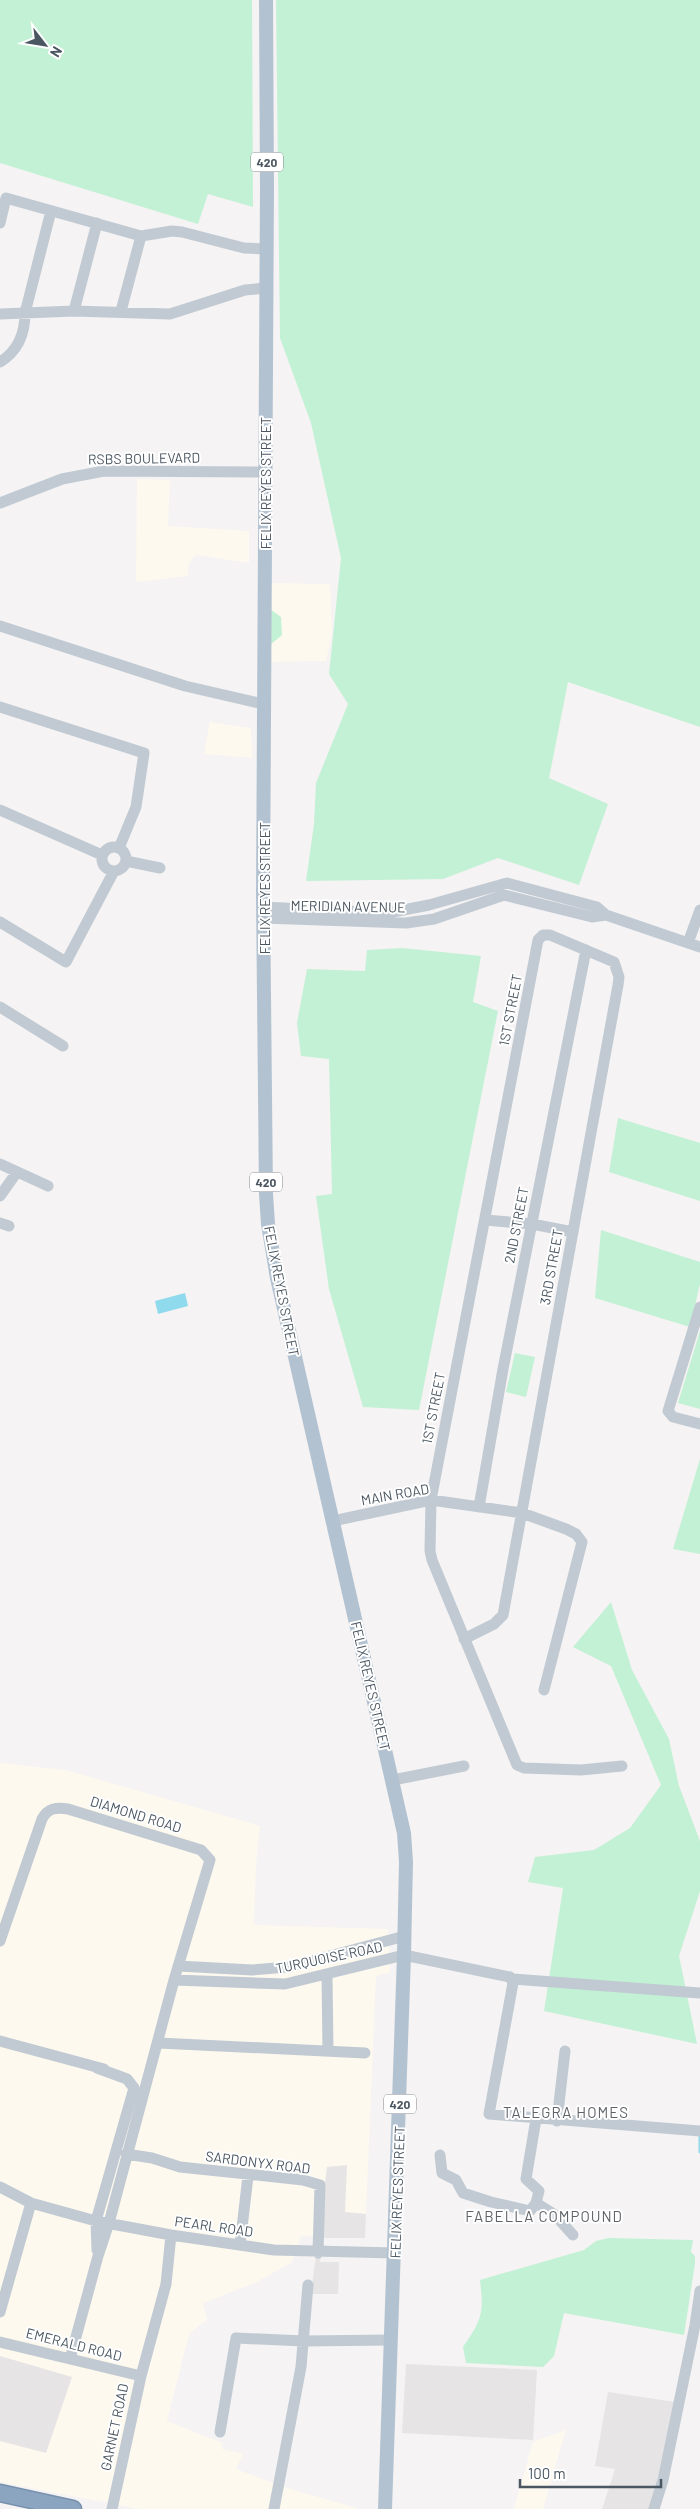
<svg xmlns="http://www.w3.org/2000/svg" width="700" height="2509" viewBox="0 0 700 2509" font-family="Barlow,sans-serif">
	<style>
		.commercial { fill: #fdf9ef }
		.education { fill: #e6e4e5 }
		.green { fill: #c3f1d5 }
		.water { fill: #90daee }
		.lines { fill: none; stroke-linecap: round; stroke-linejoin: round }
		.stream { stroke: #90daee; stroke-width: 3 }
		.highway-casing { stroke: #7690ad; stroke-width: 19 }
		.minor { stroke: #c1cad2; stroke-width: 11 }
		.major { stroke: #b3c2d1; stroke-width: 14 }
		.highway { stroke: #8ba5c1; stroke-width: 16 }
		.labels { text-anchor: middle; dominant-baseline: central; stroke-width: 4; stroke-linejoin: round; paint-order: stroke }
		.shield { fill: #fff; stroke: #808990; stroke-width: 1 }
		.shield-label { font-size: 12px; font-weight: bold; fill: #4a5661 }
		.street-label { font-size: 14px; fill: #4a5661; stroke: #fff }
		.neighbourhood-label { font-size: 15px; letter-spacing: 1px; fill: #5f6368; stroke: #fff }
	</style>
	<rect width="100%" height="100%" fill="#f5f3f3"/>
	<path class="commercial" d="M137,479L170,480L168,526L249,531V563L196,555L189,563L188,576L136,582Z
		M269,583L330,584L332,633L326,661L267,662Z
		M210,722L251,728L252,758L204,754Z
		M0,1763L66,1770L260,1826L256,1864L254,1925L388,1929L390,1972L376,1976L365,2238L301,2236L292,2262L257,2282L203,2303L207,2320L189,2334L167,2421L222,2443V2449L243,2454L236,2469L284,2487L360,2509H139L0,2482Z
		M566,2430L543,2509H514L533,2442Z"/>
	<path class="education" d="M347,2165L345,2212L366,2214L365,2238H323L320,2262H339L338,2294H311L327,2167Z
		M0,2356L72,2377L46,2453L0,2441Z
		M406,2364L537,2370L533,2440L402,2433Z
		M608,2392L675,2402L663,2466L650,2509H602L615,2469L595,2466Z"/>
	<path class="green" d="M0,0H252L253,207L208,194L198,224L0,163Z
		M276,0H700V727L568,682L549,778L608,804L579,885L498,858L443,879L306,881L314,824L316,783L348,704L329,674L341,558L311,423L280,338Z
		M270,609L281,617L282,635L270,645Z
		M402,948L481,956L473,1002L498,1011L419,1410L363,1407L329,1289L316,1196L332,1194L329,1059L301,1056L297,1023L307,969L365,971L367,950Z
		M618,1118L700,1143V1201L609,1172Z
		M601,1230L700,1262V1284L690,1327L595,1298Z
		M700,1331V1409L678,1403Z
		M515,1353L535,1357L526,1397L506,1392Z
		M700,1459V1554L673,1549Z
		M611,1602L632,1670L669,1739L679,1786L700,1841V1891L679,1956L697,2044L544,2011L563,1888L528,1882L535,1857L594,1850L630,1828L661,1785L611,1666L573,1647Z
		M609,2238L693,2240L691,2252L695,2256V2263L684,2335L564,2313L554,2356L543,2367L466,2363L463,2347C482,2320 484,2313 480,2280L584,2250L596,2241Z"/>
	<path class="water" d="M185,1293L188,1306L158,1314L155,1301Z"/>
	<g class="lines">
		<path class="stream" d="M700,2133V2152"/>
		<g class="highway-casing">
			<path id="highway" d="M0,2493L73,2509"/>
		</g>
		<path class="minor" d="M0,223L6,198L141,236L172,231L182,232L244,248L266,249
			M74,311L97,223
			M121,311L141,236
			M0,314L74,311L170,314L245,290L266,288
			M0,362C18,351 25,333 25,313L51,211
			M0,503L62,479L104,471L264,472
			M0,626L185,686L263,704
			M0,707L144,753L136,807L119,848
			M0,810L102,855
			M102 859a12 12 0 1 1 24 0a12 12 0 1 1-24 0Z
			M126,861L160,868
			M263,907L388,913L429,905L507,883L597,907L606,915L700,947
			M263,918L406,923L434,919L504,895L592,917L606,915
			M0,922L66,962L114,871
			M688,943L700,910
			M0,1007L63,1046
			M0,1164L48,1186
			M0,1196L17,1172
			M485,1220L532,1224L573,1232
			M0,1223L9,1226
			M700,1307L668,1411L673,1417L700,1424
			M479,1507L503,1369L586,950
			M333,1521L431,1500L522,1513L566,1529L576,1534L582,1542L544,1690
			M464,1639L494,1624L503,1615L618,985L619,977L614,962L550,935H543L538,940L431,1500L430,1551L432,1560L517,1765L524,1768L581,1770L622,1766
			M393,1780L464,1766
			M0,1941L42,1819C48,1808 56,1807 68,1809L201,1850L210,1860L174,1980
			M178,1966L252,1970L288,1967L405,1936
			M327,1975L328,2051
			M513,1979L700,1993
			M0,2041L104,2069
			M159,2043L365,2053
			M97,2068L127,2079L134,2088L96,2221L97,2250
			M536,2119L526,2179L539,2191L536,2203L555,2215L573,2235
			M557,2121L565,2051
			M126,2154L152,2158L180,2167L303,2180L320,2185L318,2253
			M440,2155L442,2173L456,2180L463,2193L491,2202L530,2211L536,2203
			M0,2187L31,2203L96,2221L171,2235L274,2250L395,2253
			M240,2245L248,2176
			M0,2312L31,2203
			M0,2342L141,2376
			M70,2359L98,2256L109,2223L174,1980L285,1984L404,1955L510,1977L513,1983L489,2114L700,2131
			M220,2432L236,2338L304,2341L391,2340
			M112,2509L141,2376L166,2284L171,2235
			M274,2509L301,2367L308,2285
			M654,2509L663,2480L695,2325L700,2291"/>
		<path class="major" d="M266,0L267,188L263,895L266,1194L268,1224L277,1278L404,1833L406,1862L404,1955L385,2509"/>
		<use href="#highway" class="highway"/>
	</g>
	<g class="labels">
		<g class="shield">
			<rect x="251" y="152.5" width="32" height="19" rx="4"/>
			<rect x="250" y="1172.5" width="32" height="19" rx="4"/>
			<rect x="384" y="2094.5" width="32" height="19" rx="4"/>
		</g>
		<g class="shield-label">
			<text x="267" y="162">420</text>
			<text x="266" y="1182">420</text>
			<text x="400" y="2104">420</text>
		</g>
		<g class="street-label">
			<text transform="translate(144 458) rotate(-1)">RSBS BOULEVARD</text>
			<text transform="translate(265 483) rotate(-90)">FELIX REYES STREET</text>
			<text transform="translate(264 888) rotate(-90)">FELIX REYES STREET</text>
			<text transform="translate(348 906) rotate(1)">MERIDIAN AVENUE</text>
			<text transform="translate(510 1010) rotate(-79)">1ST STREET</text>
			<text transform="translate(516 1225) rotate(-79)">2ND STREET</text>
			<text transform="translate(551 1267) rotate(-80)">3RD STREET</text>
			<text transform="translate(282 1291) rotate(79)">FELIX REYES STREET</text>
			<text transform="translate(433 1408) rotate(-79)">1ST STREET</text>
			<text transform="translate(395 1494) rotate(-10)">MAIN ROAD</text>
			<text transform="translate(371 1686) rotate(77)">FELIX REYES STREET</text>
			<text transform="translate(136 1814) rotate(17)">DIAMOND ROAD</text>
			<text transform="translate(329 1957) rotate(-12)">TURQUOISE ROAD</text>
			<text transform="translate(258 2162) rotate(7)">SARDONYX ROAD</text>
			<text transform="translate(397 2192) rotate(-88)">FELIX REYES STREET</text>
			<text transform="translate(214 2226) rotate(8)">PEARL ROAD</text>
			<text transform="translate(74 2344) rotate(14)">EMERALD ROAD</text>
			<text transform="translate(114 2427) rotate(-78)">GARNET ROAD</text>
		</g>
		<g class="neighbourhood-label">
			<text x="566" y="2112">TALEGRA HOMES</text>
			<text x="544" y="2216">FABELLA COMPOUND</text>
		</g>
	</g>
	<g transform="translate(45 45) rotate(121)" stroke="#ffffff" stroke-width="4" paint-order="stroke">
	<path d="M0-4L9 19L0 12L-9 19Z" fill="#4a5661"/>
	<text y="-8" font-size="14" font-weight="bold" text-anchor="middle" fill="#4a5661">N</text>
	</g>
	<path d="M520 2479v8h141v-8" fill="none" stroke="#4a5661" stroke-width="2.5"/>
	<text x="528" y="2479" font-size="15" fill="#4a5661" stroke="#ffffff" stroke-width="4" paint-order="stroke">100 m</text>
</svg>
